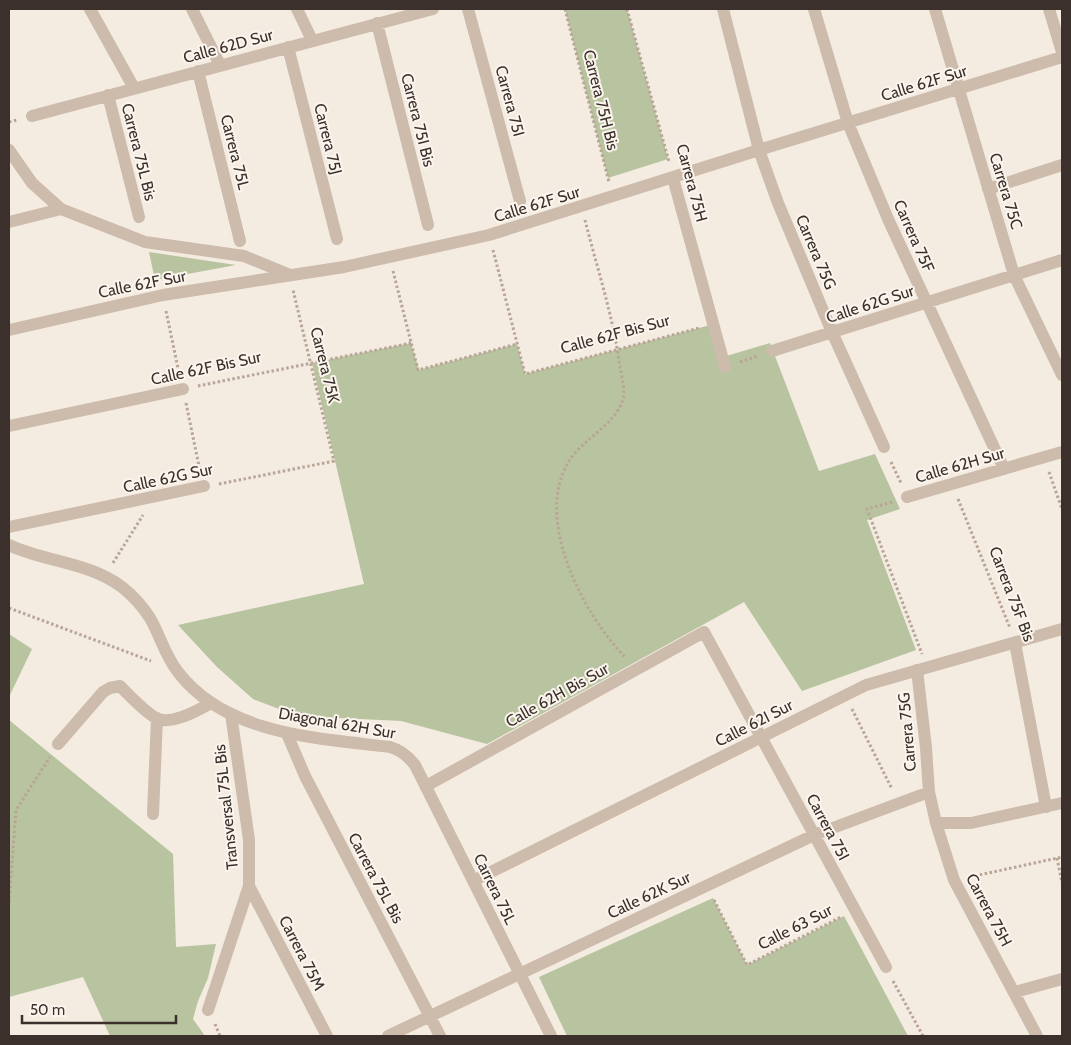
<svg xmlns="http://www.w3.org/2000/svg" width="1071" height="1045" viewBox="0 0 1071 1045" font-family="Cabin,sans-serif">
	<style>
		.green { fill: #b8c4a0 }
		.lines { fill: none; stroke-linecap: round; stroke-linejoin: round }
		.path { stroke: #b9a596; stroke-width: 3; stroke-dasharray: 2.5 2.5; stroke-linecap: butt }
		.minor { stroke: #cdbbac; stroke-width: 12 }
		.tertiary { stroke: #cdbbac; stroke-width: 12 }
		.labels { text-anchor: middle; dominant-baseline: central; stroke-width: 4; stroke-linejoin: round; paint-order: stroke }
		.street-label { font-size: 16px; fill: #3b302b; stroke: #fbf5ee }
	</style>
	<rect width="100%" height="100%" fill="#f4ebe1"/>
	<path class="green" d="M565,9H627L668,159L608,178Z
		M149,252L236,265L155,280Z
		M714,324L723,357L770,343L819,471L875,454L900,509L867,520L916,650L802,691L744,602L487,744L401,721L298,716L253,699L217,667L178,625L364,584L312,363L411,343L419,370L517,344L525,374Z
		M9,634L32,649L9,697Z
		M9,720L173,854L176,947L216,944L208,978L198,1001L193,1019L205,1036H110L83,977L9,997Z
		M713,898L747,965L844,916L908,1036H567L539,977Z"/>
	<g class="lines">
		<path class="path" d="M565,9L609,182
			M627,9L669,162
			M9,122L17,120
			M585,220C597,268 614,319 620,368C622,376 624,386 624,394C620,423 583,438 569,461C533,519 583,614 625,657
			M493,250L525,374L699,328
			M393,271L418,370L517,344
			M166,311L179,373
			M740,362L758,356
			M198,386L411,343
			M186,403L200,471
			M891,462L901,483
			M1049,472L1062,509
			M219,484L334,461L293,290
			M958,499L1010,628
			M892,502L867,509L922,654
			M113,563L143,515
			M9,608L151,661
			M852,709L892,789
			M1057,858L1062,883
			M970,877L1062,857
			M714,900L747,965L841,917
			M9,903L16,810L50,757
			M893,981L923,1036
			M215,1024L220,1036"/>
		<path class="minor" d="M90,9L134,88
			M192,9L220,65
			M297,9L312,40
			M468,9L520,201
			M723,9L759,150L778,203L832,332L884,447
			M814,9L848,123L888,219L1004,469
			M935,9L1014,275L1062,375
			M1049,9L1062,52
			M377,23L428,225
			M288,47L337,239
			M198,71L240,241
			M108,95L139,217
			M32,116L433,9
			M9,150L32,183L61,209L145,242L244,256L290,275
			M673,178L725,367
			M988,189L1062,165
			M9,222L61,209
			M9,330L163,295L344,267L489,235L759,150L1062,57
			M772,351L1062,260
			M9,426L183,389
			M907,497L1062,452
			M9,527L204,486
			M1015,643L1046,807
			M917,670L926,748L929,792L936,823L954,880L1037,1036
			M287,734L305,776L440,1036
			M58,744L103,692L110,688L120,686C129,695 145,712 156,718C171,726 198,710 211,703
			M426,786L704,632L886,967
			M153,814L157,718
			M936,823H971L1062,803
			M249,886L327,1036
			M1015,992L1062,979
			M208,1010L249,886V840L231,714
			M388,1036L814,835L929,792"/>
		<path class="tertiary" d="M9,545C45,562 89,562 122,587C132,595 143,607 150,618C160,635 165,656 178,672C226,735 318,738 390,747C401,750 408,756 415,765L551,1036
			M473,881L866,685L1062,629"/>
	</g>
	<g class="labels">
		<g class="street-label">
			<text transform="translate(228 46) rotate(-15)">Calle 62D Sur</text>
			<text transform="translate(924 83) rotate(-17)">Calle 62F Sur</text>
			<text transform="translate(601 100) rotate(76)">Carrera 75H Bis</text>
			<text transform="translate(510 101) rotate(75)">Carrera 75I</text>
			<text transform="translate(418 120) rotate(76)">Carrera 75I Bis</text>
			<text transform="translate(328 139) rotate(76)">Carrera 75J</text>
			<text transform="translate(139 152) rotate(76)">Carrera 75L Bis</text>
			<text transform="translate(235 152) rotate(76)">Carrera 75L</text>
			<text transform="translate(692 183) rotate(75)">Carrera 75H</text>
			<text transform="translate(1006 191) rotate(73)">Carrera 75C</text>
			<text transform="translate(537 204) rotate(-17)">Calle 62F Sur</text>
			<text transform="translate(914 236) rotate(66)">Carrera 75F</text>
			<text transform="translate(816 252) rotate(67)">Carrera 75G</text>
			<text transform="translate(142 284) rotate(-11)">Calle 62F Sur</text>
			<text transform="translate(870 304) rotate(-18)">Calle 62G Sur</text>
			<text transform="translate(615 334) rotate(-15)">Calle 62F Bis Sur</text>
			<text transform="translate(325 365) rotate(76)">Carrera 75K</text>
			<text transform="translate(206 368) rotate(-12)">Calle 62F Bis Sur</text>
			<text transform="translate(960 465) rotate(-16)">Calle 62H Sur</text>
			<text transform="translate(168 478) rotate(-12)">Calle 62G Sur</text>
			<text transform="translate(1012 594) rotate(69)">Carrera 75F Bis</text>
			<text transform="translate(557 695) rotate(-29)">Calle 62H Bis Sur</text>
			<text transform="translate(337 723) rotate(10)">Diagonal 62H Sur</text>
			<text transform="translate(754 723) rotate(-27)">Calle 62I Sur</text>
			<text transform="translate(907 732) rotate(-95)">Carrera 75G</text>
			<text transform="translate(226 807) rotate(-96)">Transversal 75L Bis</text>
			<text transform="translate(828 827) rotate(62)">Carrera 75I</text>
			<text transform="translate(376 878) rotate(62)">Carrera 75L Bis</text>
			<text transform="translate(495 889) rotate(64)">Carrera 75L</text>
			<text transform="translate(649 895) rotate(-25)">Calle 62K Sur</text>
			<text transform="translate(989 910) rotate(62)">Carrera 75H</text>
			<text transform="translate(795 927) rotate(-27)">Calle 63 Sur</text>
			<text transform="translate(302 953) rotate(63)">Carrera 75M</text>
		</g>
	</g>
	<rect width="1071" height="1045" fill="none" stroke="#3b302b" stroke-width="20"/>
	<path d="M22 1015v8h154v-8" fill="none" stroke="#3b302b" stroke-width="2.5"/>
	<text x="30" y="1015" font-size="15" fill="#3b302b" stroke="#fbf5ee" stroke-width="4" paint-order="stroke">50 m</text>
</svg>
